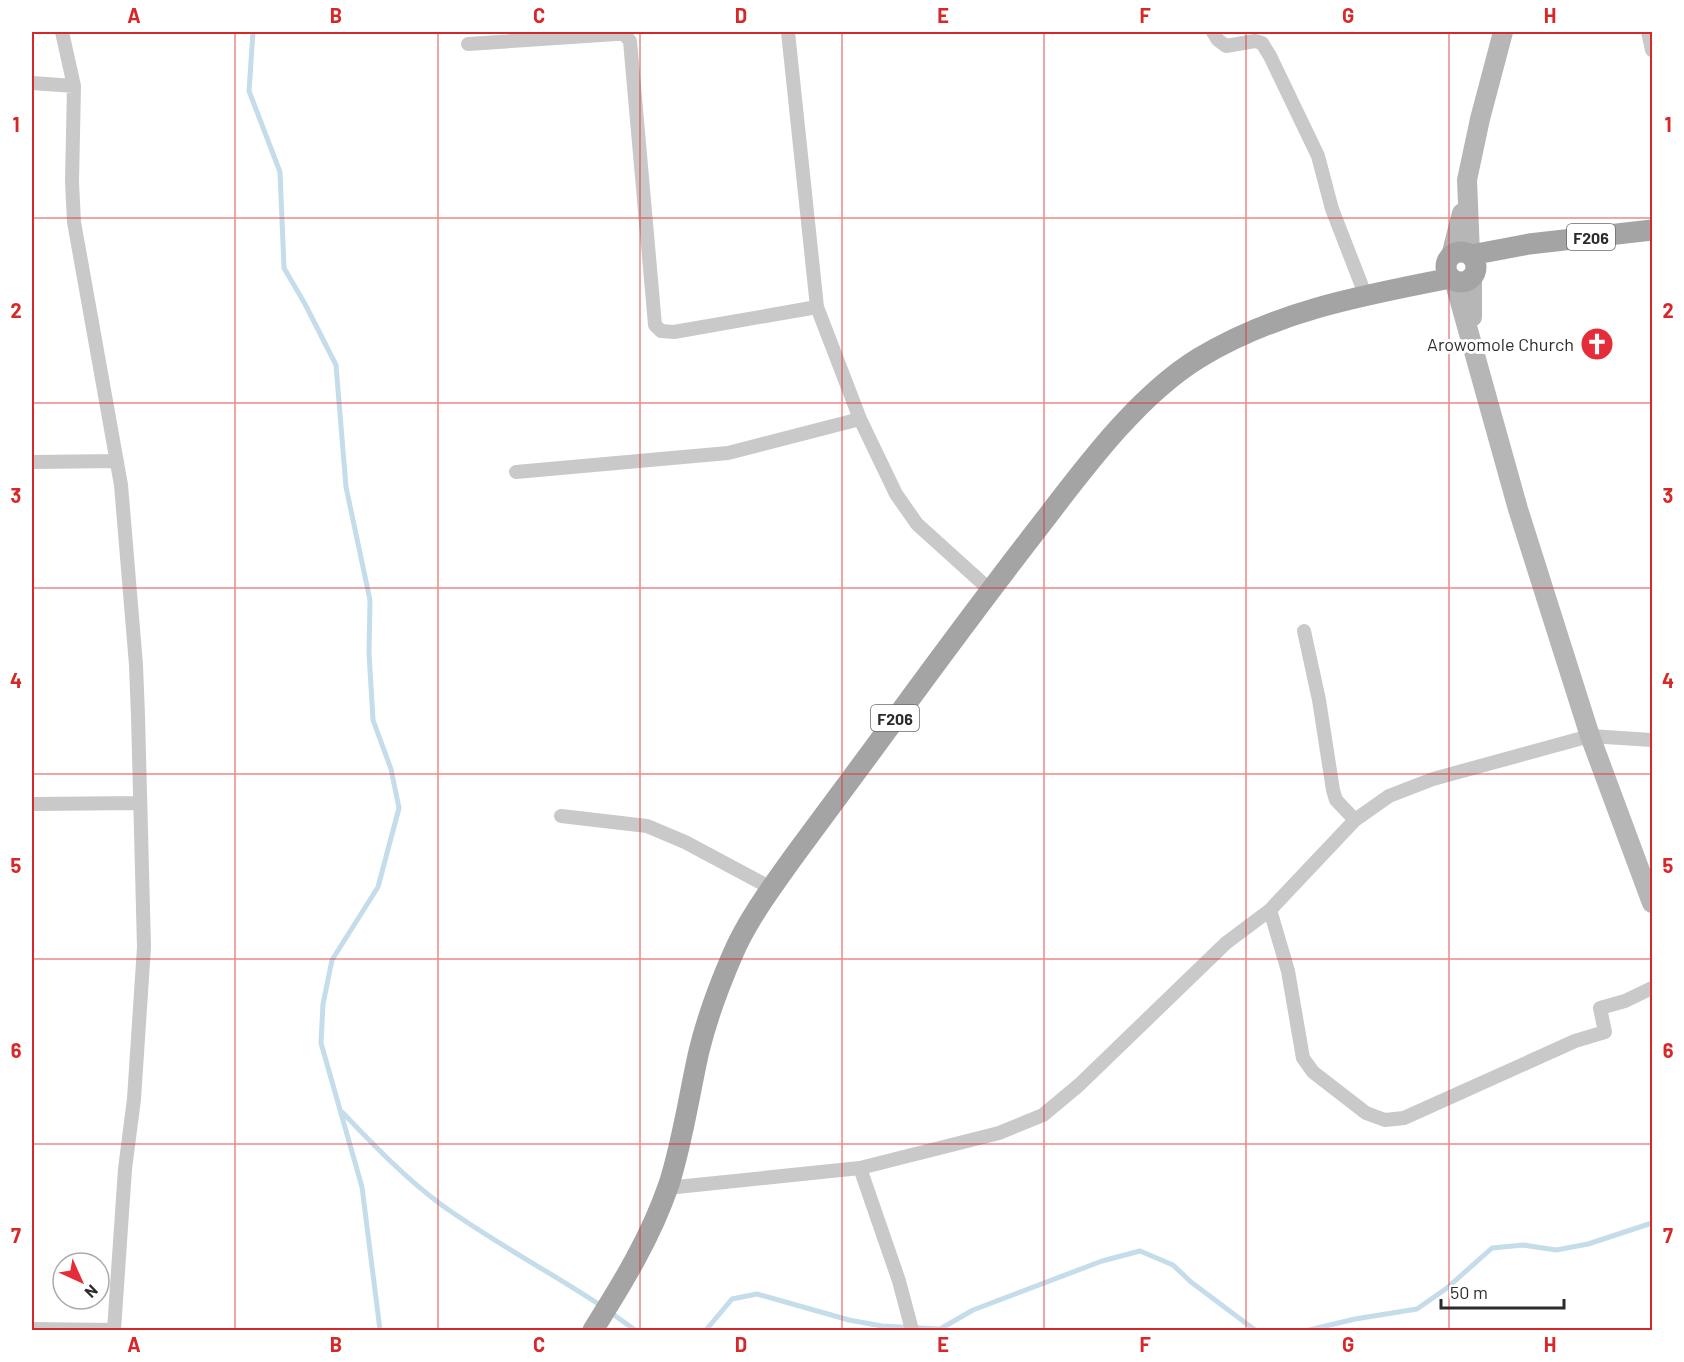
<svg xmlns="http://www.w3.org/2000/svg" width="1684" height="1362" viewBox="0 0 1684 1362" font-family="Barlow,sans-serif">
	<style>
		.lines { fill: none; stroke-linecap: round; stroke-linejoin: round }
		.stream { stroke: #c5dceb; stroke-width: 5 }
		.minor { stroke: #c9c9c9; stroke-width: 14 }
		.secondary { stroke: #b6b6b6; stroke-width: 20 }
		.primary { stroke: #a4a4a4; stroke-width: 21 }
		.grid { fill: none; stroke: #d62828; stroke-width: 1.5; stroke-opacity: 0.55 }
		.labels { text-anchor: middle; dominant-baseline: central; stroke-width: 6; stroke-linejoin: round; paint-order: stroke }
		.shield { fill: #fff; stroke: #6b6b6b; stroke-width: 1.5 }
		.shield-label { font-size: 16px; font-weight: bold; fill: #2c2c2c }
		.poi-label { font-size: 18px; fill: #2c2c2c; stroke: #fff; text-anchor: end }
		.neatline { fill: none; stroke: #d62828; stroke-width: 2 }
		.grid-label { font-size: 20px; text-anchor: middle; font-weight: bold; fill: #d62828 }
	</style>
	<rect width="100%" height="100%" fill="#fff"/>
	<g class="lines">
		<path class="stream" d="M253,32L249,91L280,172L284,268L305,304L336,365L346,487L370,600L369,653L373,720L391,769L399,808L378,887L332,960L323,1004L321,1043L362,1187L380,1330
			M342,1112C373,1144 404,1177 439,1203C491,1241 549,1271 603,1307
			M610,1312L635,1330
			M706,1330L732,1299L757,1294L849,1320L882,1326L940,1329L973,1310L1102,1261L1140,1251L1173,1265L1191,1282L1255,1330
			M1309,1330L1355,1319L1417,1309L1447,1288L1492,1248L1523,1245L1556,1250L1588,1244L1652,1223"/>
		<path class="minor" d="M62,32L74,86L72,182L74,222L121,485L136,665L138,716L144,947L134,1099L125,1169L114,1330
			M788,32L817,307L860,419L896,494L917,524L990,590
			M1213,32L1218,40L1226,46L1255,41L1262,43L1270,56L1318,156L1332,209L1365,294
			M1648,32L1652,50
			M468,44L616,34H624L630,41L655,325L661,331L674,332L817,307
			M32,83L74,86
			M32,462L117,461
			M516,472L728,453L860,419
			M1304,631L1319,700L1333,790L1336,800L1355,820
			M32,804L140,803
			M561,816L647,826L685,842L771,888
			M1270,910L1288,971L1303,1058L1313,1072L1366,1113L1385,1120L1404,1118L1575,1041L1605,1032L1600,1008L1625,1001L1652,988
			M860,1168L899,1281L912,1330
			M667,1188L860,1168L999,1133L1043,1115L1079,1085L1226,943L1270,910L1355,820L1389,796L1433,779L1590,736L1652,740
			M32,1329L114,1330"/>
		<path class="secondary" d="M1470,254L1467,180L1480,119L1503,32
			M1451,256L1462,213
			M1472,277V317
			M1454,280L1518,509L1590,736L1652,903"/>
		<path class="primary" d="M1446 267a15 15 0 1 1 30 0a15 15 0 1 1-30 0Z
			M1471,255L1529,244L1652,230
			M593,1330C622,1284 651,1237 669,1184C683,1140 689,1095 699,1051C707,1018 719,986 732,956C747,920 774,884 797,852C822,818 848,783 874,748C930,671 987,594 1046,518C1088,463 1140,394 1199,358C1276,311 1364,295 1451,278"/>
	</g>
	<path class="grid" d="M235,32V1330M438,32V1330M640,32V1330M842,32V1330M1044,32V1330M1246,32V1330M1449,32V1330M32,218H1652M32,403H1652M32,588H1652M32,774H1652M32,959H1652M32,1144H1652"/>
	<defs>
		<g id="church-disc" transform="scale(1.725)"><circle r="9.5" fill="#e52d39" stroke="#fff"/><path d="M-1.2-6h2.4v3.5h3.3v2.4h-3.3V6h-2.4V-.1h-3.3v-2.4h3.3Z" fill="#fff"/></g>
	</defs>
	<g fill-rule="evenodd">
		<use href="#church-disc" x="1597" y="344"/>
	</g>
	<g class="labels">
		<g class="shield">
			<rect x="1567" y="224" width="48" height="26" rx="4.5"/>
			<rect x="871" y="705" width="48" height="26" rx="4.5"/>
		</g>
		<g class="shield-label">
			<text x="1591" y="237">F206</text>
			<text x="895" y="718">F206</text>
		</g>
		<g class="poi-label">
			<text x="1574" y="344">Arowomole Church</text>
		</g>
	</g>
	<rect width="1684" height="1362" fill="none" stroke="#ffffff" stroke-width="66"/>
	<g transform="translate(81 1281) rotate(135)"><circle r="28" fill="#ffffff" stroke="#ababab" stroke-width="1.5"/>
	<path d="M0-4.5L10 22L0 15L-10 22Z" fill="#e52d39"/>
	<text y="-9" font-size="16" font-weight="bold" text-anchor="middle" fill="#2c2c2c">N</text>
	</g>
	<path d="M1441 1299v9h123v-9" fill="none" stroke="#2c2c2c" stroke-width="3"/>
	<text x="1450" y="1299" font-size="18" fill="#2c2c2c" stroke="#ffffff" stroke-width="4.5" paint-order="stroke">50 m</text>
	<rect x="33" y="33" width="1618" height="1296" class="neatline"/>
	<g class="grid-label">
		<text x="134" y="23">A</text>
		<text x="336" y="23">B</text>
		<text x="539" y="23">C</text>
		<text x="741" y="23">D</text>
		<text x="943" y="23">E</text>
		<text x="1145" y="23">F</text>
		<text x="1348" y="23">G</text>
		<text x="1550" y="23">H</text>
		<text x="16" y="132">1</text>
		<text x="1668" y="132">1</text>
		<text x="16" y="318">2</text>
		<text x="1668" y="318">2</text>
		<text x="16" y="503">3</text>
		<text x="1668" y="503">3</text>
		<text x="16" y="688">4</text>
		<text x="1668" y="688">4</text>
		<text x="16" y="873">5</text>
		<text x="1668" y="873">5</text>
		<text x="16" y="1058">6</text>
		<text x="1668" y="1058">6</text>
		<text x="16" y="1243">7</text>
		<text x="1668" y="1243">7</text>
		<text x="134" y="1352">A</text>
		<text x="336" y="1352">B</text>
		<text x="539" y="1352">C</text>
		<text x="741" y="1352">D</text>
		<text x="943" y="1352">E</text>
		<text x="1145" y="1352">F</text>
		<text x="1348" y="1352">G</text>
		<text x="1550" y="1352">H</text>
	</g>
</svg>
